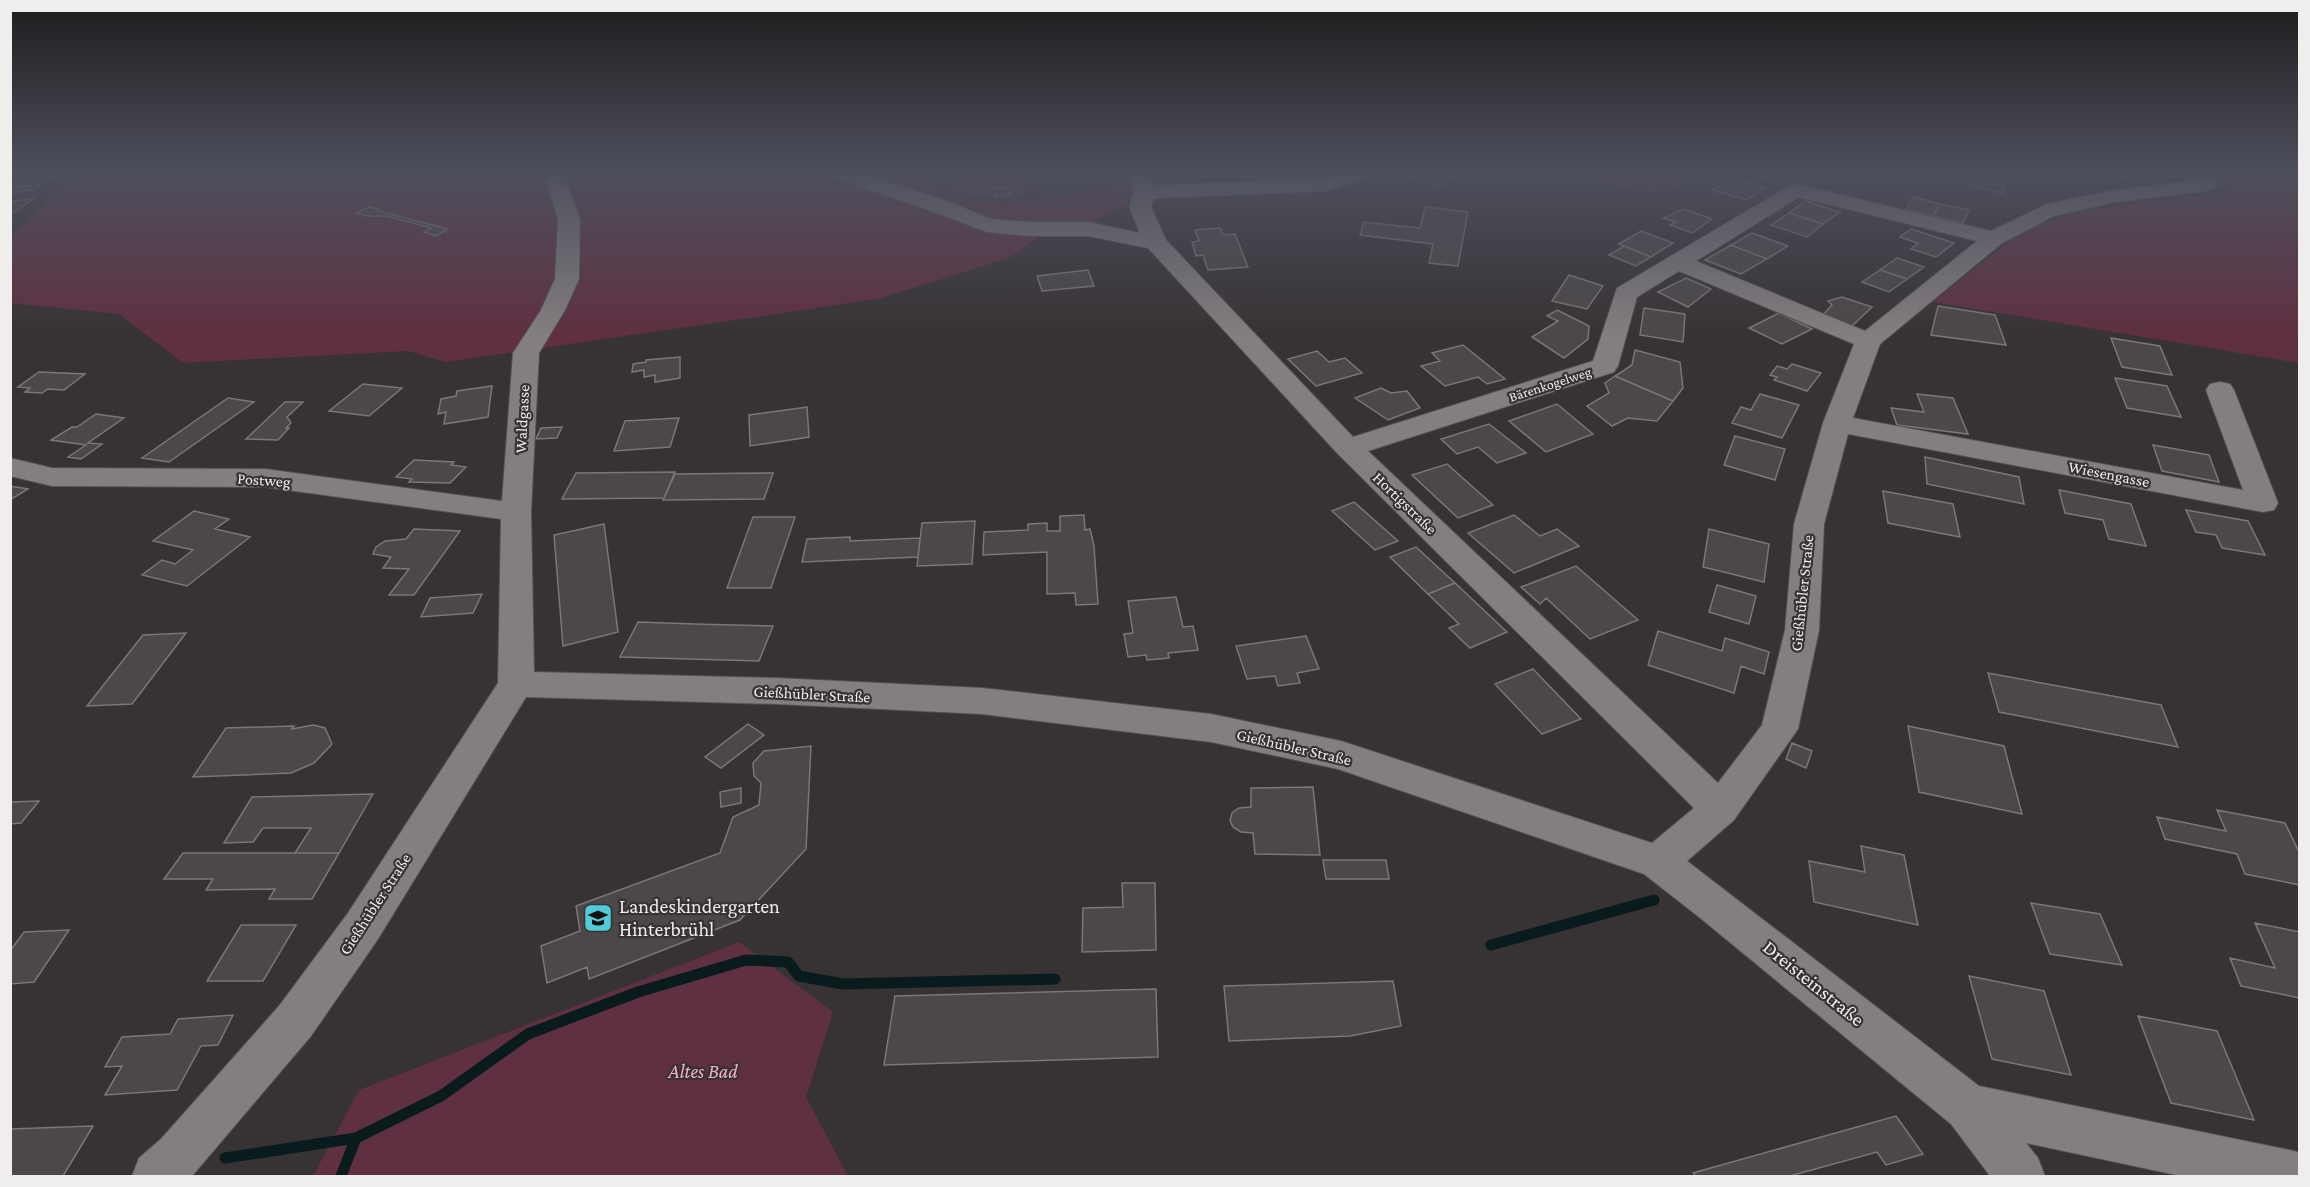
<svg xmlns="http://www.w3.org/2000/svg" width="2310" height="1187" viewBox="0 0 2310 1187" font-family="'Crimson Pro',serif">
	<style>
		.green { fill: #5f3041 }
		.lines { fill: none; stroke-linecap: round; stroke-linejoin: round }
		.stream-far1 { stroke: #091b1d; stroke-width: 6 }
		.stream { stroke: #091b1d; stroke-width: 11 }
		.building { fill: #4c4748; stroke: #7b7677; stroke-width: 1.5 }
		.street-casing { stroke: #555152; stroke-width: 2 }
		.secondary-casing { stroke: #555152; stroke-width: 2 }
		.street { fill: #837e80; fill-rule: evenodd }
		.secondary { fill: #837e80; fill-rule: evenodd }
		.labels { text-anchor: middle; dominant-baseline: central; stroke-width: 4.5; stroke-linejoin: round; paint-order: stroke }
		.far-street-label { font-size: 14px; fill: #f0eded; stroke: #373234 }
		.street-label { font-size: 16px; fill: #f0eded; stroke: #373234 }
		.near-poi-label { font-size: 20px; fill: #f0eded; stroke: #373234; text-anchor: start }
		.near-street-label { font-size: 20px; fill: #f0eded; stroke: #373234 }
		.near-park-label { font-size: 20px; font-style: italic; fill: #f7aec5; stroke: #373234 }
	</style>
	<rect width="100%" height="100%" fill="#373234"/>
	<path class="green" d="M79,170H943L938,190L974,202L1010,203L1113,188L1103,170H1126L1136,183L1128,204L1089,224L1050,228L1011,257L878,299L446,362L408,351L183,363L119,314L11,303V237Z
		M954,170H1038L1039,185L1014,199L980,198L947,190L950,171Z
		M1515,170H1713L1690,185L1656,193Z
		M2218,170H2299V363L1933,302L2019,233L2079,210L2233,192L2200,175Z
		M739,942L833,1012L806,1097L848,1176H313L359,1090Z"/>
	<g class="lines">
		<path class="stream-far1" d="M2211,176L2229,170"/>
		<path class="stream" d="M1491,945L1654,900
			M225,1158L356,1138L441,1096L528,1034L638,992L746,960L788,962L799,976L843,984L1055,979
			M341,1176L356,1138"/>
	</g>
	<path class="building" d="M31,170H65L56,178H48L40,185L10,187Z
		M1277,170H1314L1311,182L1275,179Z
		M1390,170H1426L1455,178L1439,186Z
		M1751,170H1789L1778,182L1748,173Z
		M2093,170H2121L2134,173L2127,179Z
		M1734,178L1765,188L1747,200L1712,190Z
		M1972,178L2006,186L2002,193L1968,185Z
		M40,185L34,190L18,191L10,196V187Z
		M1007,187L1011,195L996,197L993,188Z
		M1913,197L1940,204L1933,216L1906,210Z
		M33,199L10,215V201Z
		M1805,201L1840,212L1823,224L1789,213Z
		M1940,204L1969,210L1963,223L1933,216Z
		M369,207L380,210L378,211L448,229L436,236L424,232L432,228L385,216H367L356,213Z
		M1425,207L1468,212L1458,266L1429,263L1433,244L1360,235L1364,222L1420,228Z
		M1683,209L1712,219L1692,233L1670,225L1676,222L1663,218Z
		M1789,213L1823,224L1807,237L1771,225Z
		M1220,228L1223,235L1235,234L1248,267L1208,270L1203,255L1196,256L1192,242L1199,241L1195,230Z
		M1911,229L1954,243L1936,257L1911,249L1918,243L1900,237Z
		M1641,231L1673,243L1651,257L1619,244Z
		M1752,233L1788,246L1767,259L1731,245Z
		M1731,245L1767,259L1741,274L1705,260Z
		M1624,246L1651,257L1636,266L1609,255Z
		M1897,258L1924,267L1907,279L1880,270Z
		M1088,270L1094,286L1042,291L1037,276Z
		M1880,270L1907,279L1889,292L1862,282Z
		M1569,275L1603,286L1587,309L1552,301Z
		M1686,278L1711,289L1688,307L1658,292Z
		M1842,297L1872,307L1852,326L1822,316L1832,305L1828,301Z
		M1938,306L1995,315L2006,345L1931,335Z
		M1644,308L1685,314L1683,342L1640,335Z
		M1557,310L1589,326L1588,339L1564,358L1532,337L1558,321L1547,316Z
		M1779,313L1812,329L1782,344L1749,328Z
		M2111,338L2160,346L2172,375L2122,367Z
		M1463,345L1505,379L1487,384L1478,377L1445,386L1421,366L1440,361L1432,353Z
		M1635,350L1680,362L1683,388L1673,401L1615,376L1632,365Z
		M1317,351L1329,362L1345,358L1362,373L1316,386L1288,359Z
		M680,357V378L655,382V375L644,377V370L632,372L633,364L646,362V360Z
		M1792,364L1821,373L1807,391L1774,380L1777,377L1770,375L1777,366L1787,369Z
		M39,372L85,374L64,390L48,389L42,393L25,392L30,388L18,387Z
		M1615,376L1673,401L1657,421L1628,418L1612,426L1587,406L1609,393L1605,383Z
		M2115,378L2167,386L2181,417L2127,408Z
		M363,384L402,388L369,416L329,411Z
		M492,386L488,417L444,424L446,412L438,414L441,399L456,396L457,391Z
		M1381,388L1391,393L1407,391L1420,408L1388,420L1355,398Z
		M1760,394L1799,405L1782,438L1732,423L1741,407L1751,410Z
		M1917,394L1953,398L1968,434L1897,425L1891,408L1924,412Z
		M228,398L254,402L169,462L142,458Z
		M285,402H303L287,417L291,423L286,428H289L278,440L246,439Z
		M1557,404L1593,434L1546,452L1509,421Z
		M807,407L809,437L750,446L749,415Z
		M96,414L124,418L88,443L102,444L81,459L68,457L86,445L51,440L72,427H77Z
		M679,418L670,447L614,451L625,421Z
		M1489,424L1526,453L1497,463L1478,447L1457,454L1441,439Z
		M562,427L557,438L536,439L541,428Z
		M1735,436L1785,449L1775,480L1724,465Z
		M2153,445L2209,455L2219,482L2162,471Z
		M1925,457L2019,477L2024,504L1927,484Z
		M414,460L454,462L451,465L466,467L450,483L409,482L412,479L396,477Z
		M1447,464L1493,505L1458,518L1412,475Z
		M675,472L664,498L562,499L576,473Z
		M773,473L764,499L663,500L675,474Z
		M10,486L28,489L10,500Z
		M2059,490L2131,504L2146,546L2109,539L2103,520L2065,513Z
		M1883,491L1953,504L1960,537L1888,523Z
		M1354,502L1398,541L1375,550L1332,511Z
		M2186,510L2248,521L2265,555L2222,548L2216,535L2196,532Z
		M194,511L229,519L215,529L250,537L187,586L142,575L162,560L175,564L193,550L153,541Z
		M1084,515L1085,530L1090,529L1094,546L1098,604L1076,605L1075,593L1047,594V552L983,555L984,532L1028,530V524L1047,523V531H1060V516Z
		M1514,515L1540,536L1557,529L1579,546L1514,573L1468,533Z
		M753,517H795L771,588H727Z
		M975,521L972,564L917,566L922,523Z
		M604,524L618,632L563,646L554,535Z
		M414,529L460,531L414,595H389L409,569L383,568L391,557L373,554L376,547L385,541L406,539Z
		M1709,529L1769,544L1764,582L1703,567Z
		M850,537V541L920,538L918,557L802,562L807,539Z
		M1416,547L1455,583L1428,594L1390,557Z
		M1576,566L1638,620L1590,639L1546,598L1540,604L1521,587Z
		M1455,583L1507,632L1470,648L1449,628L1459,624L1428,594Z
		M1717,585L1756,596L1749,624L1709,612Z
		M482,594L473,613L421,617L430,598Z
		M1176,597L1183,627L1193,626L1198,650L1168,653L1169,658L1147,660L1146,655L1128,657L1124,634L1133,633L1128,601Z
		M638,622L695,624L773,626L759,661L620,657Z
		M1658,631L1722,651L1725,638L1769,652L1764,674L1741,666L1734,693L1648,665Z
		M186,633L132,704L87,706L143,635Z
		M1306,636L1319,669L1297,673L1300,683L1278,686L1275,676L1247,679L1236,646Z
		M1533,669L1581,719L1542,734L1495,684Z
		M1988,673L2161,705L2178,747L1999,712Z
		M748,724L764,735L721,768L705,757Z
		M313,725L325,728L332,744L314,763L291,773L193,777L226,728L294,726L292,729Z
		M1908,726L2004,746L2022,814L1919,792Z
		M1792,743L1812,751L1806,768L1786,759Z
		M811,746L806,849L740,920L589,979L587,967L547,983L541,946L580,931L576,906L720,853L733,817L759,805L761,783L754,776L753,763L764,751Z
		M1313,787L1320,855L1255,854L1253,833L1241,832L1233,827L1230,821L1232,813L1239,808L1251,807V788Z
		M741,788V803L721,807L720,792Z
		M373,794L339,853H295L311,828H263L253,842L224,843L252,797Z
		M39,801L21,823L10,824V802Z
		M2217,810L2285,823L2300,854V885L2245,874L2237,854L2165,839L2157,817L2226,831Z
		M1861,846L1904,855L1918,925L1814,902L1809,861L1865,872Z
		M183,853H339L312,899H269L275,889L206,890L213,879H164Z
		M1323,860H1386L1389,879H1326Z
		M1122,883H1155L1156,950L1082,952L1083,908L1123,907Z
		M2031,903L2100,914L2122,965L2050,954Z
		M2255,923L2300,932V998L2241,986L2230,958L2275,968Z
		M241,925H296L263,981H207Z
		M69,930L34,982L10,984V951L24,932Z
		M1969,976L2044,991L2071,1075L1992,1059Z
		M1393,981L1401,1026L1350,1036L1229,1041L1224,986Z
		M1156,989L1158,1057L884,1065L895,996Z
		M233,1015L218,1045L201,1046L177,1090L105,1095L122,1066L105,1067L122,1037L170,1034L178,1019Z
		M2138,1016L2217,1031L2254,1120L2171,1103Z
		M1896,1116L1923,1154L1886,1165L1877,1152L1790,1176H1696L1693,1173Z
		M93,1126L63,1176H10V1129Z"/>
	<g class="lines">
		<g class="street-casing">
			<path id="street" d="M554,170H574L566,181L580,219L579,279L565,310L539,353L531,512L534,672L777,678L982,688L1211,714L1341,741L1652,843L1694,808L1338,454L1148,248L1088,236H1031L987,232L926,209L823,174L820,170H850L942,199L991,219L1031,222H1088L1140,233L1129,207L1134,192L1126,170H1146L1153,185L1325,179L1352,170H1381L1378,174L1327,191L1154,198L1151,207L1166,240L1353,437L1593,361L1617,288L1789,186L1796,184L1991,231L2047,204L2116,190L2206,179L2213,181L2217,185L2213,189L2206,191L2116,202L2054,216L2002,243L1880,344L1853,418L2243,490L2206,390L2210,384L2220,382L2230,384L2234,390L2278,503L2274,510L2263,512L1848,434L1824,524L1819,630L1798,729L1734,820L1687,861L1979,1086L2294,1151L2300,1153V1176H2181L2026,1143L2038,1158L2045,1176H1990L1951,1124L1699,917L1644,874L1338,769L1211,742L982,714L777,704L526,697L378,939L311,1036L192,1176H132L139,1158L161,1139L279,1006L348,913L498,683L501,519L265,487L52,486L10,476V458L52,468L265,469L502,501L513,353L541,310L555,279L558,219L546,181ZM1799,197L1977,241L1865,331L1696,261ZM1679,271L1854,344L1823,423L1794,524L1785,630L1762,725L1718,783L1368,451L1614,372L1618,366L1637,297Z"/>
		</g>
		<g class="secondary-casing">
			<path id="secondary" d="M10,170H23L17,176L10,178Z"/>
		</g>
		<use href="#street" class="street"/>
		<use href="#secondary" class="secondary"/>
	</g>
	<linearGradient id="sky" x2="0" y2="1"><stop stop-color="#1e1c1d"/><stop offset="0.51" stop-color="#4d4f5c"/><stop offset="1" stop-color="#4d4f5c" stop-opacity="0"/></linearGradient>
	<rect width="2310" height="336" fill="url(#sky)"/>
	<defs>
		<g id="school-square" transform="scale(1.5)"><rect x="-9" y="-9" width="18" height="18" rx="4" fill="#52cbd9" stroke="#373234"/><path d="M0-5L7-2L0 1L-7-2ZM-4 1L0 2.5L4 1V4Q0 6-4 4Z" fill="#111"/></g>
	</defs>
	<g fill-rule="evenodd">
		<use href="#school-square" x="598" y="918"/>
	</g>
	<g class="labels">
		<g class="far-street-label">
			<text transform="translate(1550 384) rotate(-18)">Bärenkogelweg</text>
		</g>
		<g class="street-label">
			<text transform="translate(522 419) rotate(-87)">Waldgasse</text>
			<text transform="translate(2109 474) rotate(11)">Wiesengasse</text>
			<text transform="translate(264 480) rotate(4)">Postweg</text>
			<text transform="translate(1405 503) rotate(44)">Hortigstraße</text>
			<text transform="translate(1802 593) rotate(-84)">Gießhübler Straße</text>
			<text transform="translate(812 694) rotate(3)">Gießhübler Straße</text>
			<text transform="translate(1294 747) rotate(13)">Gießhübler Straße</text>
			<text transform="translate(375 904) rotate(-57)">Gießhübler Straße</text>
		</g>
		<g class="near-poi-label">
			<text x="619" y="906">Landeskindergarten<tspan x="619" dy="23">Hinterbrühl</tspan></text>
		</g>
		<g class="near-street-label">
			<text transform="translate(1814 983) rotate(39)">Dreisteinstraße</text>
		</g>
		<g class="near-park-label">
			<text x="703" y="1071">Altes Bad</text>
		</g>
	</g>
	<rect width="2310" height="1187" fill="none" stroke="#f0eded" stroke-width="24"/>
</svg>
